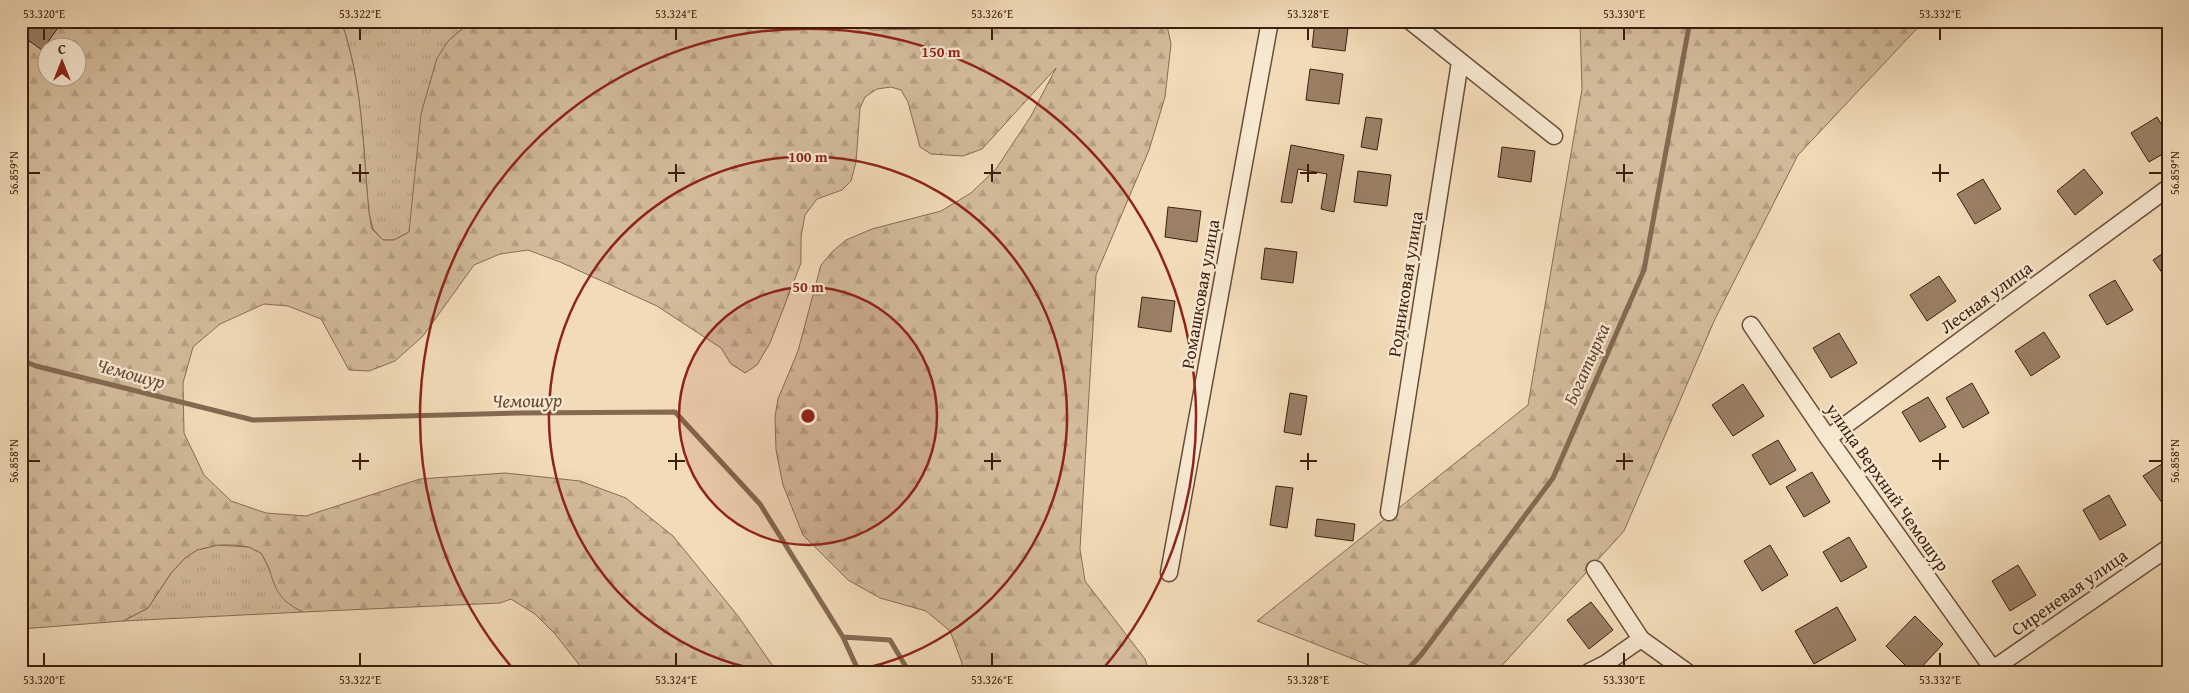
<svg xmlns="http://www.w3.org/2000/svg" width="2189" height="693" viewBox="0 0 2189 693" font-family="'Gentium Book Plus',serif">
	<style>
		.grass { fill: url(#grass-tufts); stroke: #886c54 }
		.forest { fill: url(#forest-firs); stroke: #886c54; fill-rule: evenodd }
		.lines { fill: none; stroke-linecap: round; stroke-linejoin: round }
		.stream { stroke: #846951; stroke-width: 5 }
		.building { fill: #9b8066; stroke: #3d1e0d }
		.minor-casing { stroke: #6a4d38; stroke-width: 19 }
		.minor { stroke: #f7e8d1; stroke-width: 16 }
		.ticks { fill: none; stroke: #3d1e0d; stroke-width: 2 }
		.ring { fill: none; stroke: #8f2418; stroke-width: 2.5 }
		.labels { text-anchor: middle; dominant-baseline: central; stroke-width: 4.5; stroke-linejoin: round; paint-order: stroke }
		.street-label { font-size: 18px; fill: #3d1e0d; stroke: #f7e8d1 }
		.water-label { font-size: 19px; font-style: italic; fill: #674a35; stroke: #f7e8d1 }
		.centre { fill: #8f2418; stroke: #f7e8d1; stroke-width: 2.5 }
		.ring-label { font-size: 15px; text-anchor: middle; font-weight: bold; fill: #8f2418; stroke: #f7e8d1; stroke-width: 4.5; stroke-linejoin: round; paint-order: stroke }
		.neatline { fill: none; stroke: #3d1e0d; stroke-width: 2 }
		.ticks-label { font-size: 12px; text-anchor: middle; fill: #3d1e0d }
	</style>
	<defs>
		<pattern id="grass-tufts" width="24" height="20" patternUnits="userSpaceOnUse" patternTransform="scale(1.25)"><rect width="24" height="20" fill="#d3bb9b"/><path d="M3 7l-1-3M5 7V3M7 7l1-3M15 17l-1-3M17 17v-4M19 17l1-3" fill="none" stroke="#b6a084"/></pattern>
		<pattern id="forest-firs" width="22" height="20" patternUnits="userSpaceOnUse" patternTransform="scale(1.25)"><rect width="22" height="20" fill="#d3bb9b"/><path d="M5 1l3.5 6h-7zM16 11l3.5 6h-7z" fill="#b6a084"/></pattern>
	</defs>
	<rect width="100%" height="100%" fill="#f2dbb8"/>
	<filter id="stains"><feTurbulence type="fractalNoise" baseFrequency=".004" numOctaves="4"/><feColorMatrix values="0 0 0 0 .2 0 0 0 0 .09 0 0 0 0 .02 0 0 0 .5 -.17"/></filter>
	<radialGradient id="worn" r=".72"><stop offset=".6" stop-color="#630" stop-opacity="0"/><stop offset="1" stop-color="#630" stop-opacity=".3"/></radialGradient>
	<path class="grass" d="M341,21H472L449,40L409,232L394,240H383L373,229L369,213C363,150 363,82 341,21Z
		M218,545L249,547L261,553C275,576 276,599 303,612L123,621L148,608L171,573L185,558L197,550Z"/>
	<path class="forest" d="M57,21H341C363,82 363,150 369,213L372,229L383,240H394L409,232L421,114L437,58L449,40L472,21H836L873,30L920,29L927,21H1166L1171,44L1165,97L1149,150L1096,275L1080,549L1085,581L1145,659L1149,672H961L962,663L950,631L926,611L880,598L848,580L803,535L783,485L776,450L775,417L778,399L798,351L821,265L832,252L846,240L872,229L941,211L971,193L996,169L1031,116L1056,68L982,149L963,156L931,154L920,147L908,102L901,90L891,87L877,89L865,97L860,108L856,162L851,181L842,190L817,199L805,215L801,237V263L770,343L757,365L745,373L731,364L721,348L657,306L560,262L528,250L500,254L474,265L423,336L395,361L369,371L349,370L321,319L288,306L264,304L220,324L193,347L183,383L184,433L204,475L231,501L266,513L306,516L420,479L505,473L580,481L626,498L673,536L738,616L777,672H585L555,634L535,614L511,599L500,603L303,612C269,596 278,581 261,553L249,547L233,545H218L197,550L185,558L171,573L148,608L123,621L21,629V45L33,41ZM48,48H78V78H48Z
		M1580,21H1924L1798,155L1715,319L1624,531L1496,672H1386L1257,621L1528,405L1582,89Z"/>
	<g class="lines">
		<path class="stream" d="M21,360L36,366L253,420L520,413L675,412L760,504L843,637L890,640L909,672
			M843,637L859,672
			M1405,672L1421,655L1553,478L1644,270L1690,21"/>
	</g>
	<path class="building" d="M30,21H48L58,28L42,50L21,35Z
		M1315,21H1349L1345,51L1312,47Z
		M1310,69L1343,74L1339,104L1306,100Z
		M1366,117L1382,119L1377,150L1361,147Z
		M2157,117L2168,136V151L2149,162L2131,133Z
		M1291,145L1344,155L1334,212L1321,209L1327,174L1298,169L1292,203L1281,202Z
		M1502,147L1535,151L1531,182L1498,177Z
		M2084,169L2103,193L2075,215L2057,191Z
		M1358,171L1391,175L1387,206L1354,202Z
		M1983,179L2001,209L1975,224L1957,194Z
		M1168,207L1201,211L1197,242L1165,237Z
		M1265,248L1297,252L1293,283L1261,279Z
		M2168,250V281L2153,260Z
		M1939,276L1956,301L1927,321L1910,295Z
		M2115,280L2133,310L2107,325L2089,295Z
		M1142,297L1175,301L1171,332L1138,327Z
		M2044,332L2060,357L2031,376L2015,351Z
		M1839,333L1857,363L1831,378L1813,348Z
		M1972,383L1989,413L1963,428L1946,398Z
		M1743,384L1764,416L1733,436L1712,405Z
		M1290,393L1307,396L1301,435L1284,432Z
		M1928,397L1946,427L1920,442L1902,412Z
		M1778,440L1796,470L1770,485L1752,455Z
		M2168,460V505L2165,507L2143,476Z
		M1812,472L1830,502L1804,517L1786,487Z
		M1276,486L1293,488L1287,528L1270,525Z
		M2109,495L2126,525L2100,540L2083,510Z
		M1317,519L1355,524L1353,541L1315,536Z
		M1849,537L1867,567L1841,582L1823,552Z
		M1770,545L1788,575L1762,591L1744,561Z
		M2018,565L2036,595L2010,611L1992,581Z
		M1591,602L1613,630L1589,649L1567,620Z
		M1837,607L1856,640L1814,664L1795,631Z
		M1915,616L1943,644L1917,672H1912L1886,646Z"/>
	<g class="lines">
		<g class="minor-casing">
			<path id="minor" d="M1410,21L1554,136
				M1751,325L1828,438L1995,672
				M1828,438L2168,188
				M1389,512L1460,62
				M1595,569L1641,639L1687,672
				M1169,573L1270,21
				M1993,669L2168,548
				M1589,672L1605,664L1641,639"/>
		</g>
		<use href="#minor" class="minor"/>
	</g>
	<path class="ticks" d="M44,28V40M360,28V40M676,28V40M992,28V40M1308,28V40M1624,28V40M1940,28V40M360,164V182M676,164V182M992,164V182M1308,164V182M1624,164V182M1940,164V182M28,173H40M352,173H369M668,173H685M984,173H1001M1300,173H1317M1616,173H1633M1932,173H1949M2149,173H2162M360,453V470M676,453V470M992,453V470M1308,453V470M1624,453V470M1940,453V470M28,461H40M352,461H369M668,461H685M984,461H1001M1300,461H1317M1616,461H1633M1932,461H1949M2149,461H2162M44,653V666M360,653V666M676,653V666M992,653V666M1308,653V666M1624,653V666M1940,653V666"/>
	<circle cx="808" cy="416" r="129" fill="#8f2418" fill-opacity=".12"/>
	<g class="ring">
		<circle cx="808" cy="416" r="129"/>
		<path d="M765 671A259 259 0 1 1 851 671"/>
		<path d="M515 671A388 388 0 1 1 1101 671"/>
	</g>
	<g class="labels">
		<g class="street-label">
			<text transform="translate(1405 284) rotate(-81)">Родниковая улица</text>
			<text transform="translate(1200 294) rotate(-80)">Ромашковая улица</text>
			<text transform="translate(1986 297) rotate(-36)">Лесная улица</text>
			<text transform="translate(1888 487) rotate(55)">улица Верхний Чемошур</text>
			<text transform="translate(2069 592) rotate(-35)">Сиреневая улица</text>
		</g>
		<g class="water-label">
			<text transform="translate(1586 364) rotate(-66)">Богатырка</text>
			<text transform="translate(131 373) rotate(15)">Чемошур</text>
			<text transform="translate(527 400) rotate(-1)">Чемошур</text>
		</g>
	</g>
	<circle cx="808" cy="416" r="8" class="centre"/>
	<g class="ring-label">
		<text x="941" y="57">150 m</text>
		<text x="808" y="162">100 m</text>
		<text x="808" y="292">50 m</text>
	</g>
	<rect width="2189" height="693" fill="none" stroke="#f2dbb8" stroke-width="55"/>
	<g transform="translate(62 62)"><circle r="24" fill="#f7e8d1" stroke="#ad9783"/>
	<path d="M0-4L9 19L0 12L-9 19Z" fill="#8f2418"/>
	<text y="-8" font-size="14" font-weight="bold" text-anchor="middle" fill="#3d1e0d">С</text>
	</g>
	<rect x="28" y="28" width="2134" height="638" class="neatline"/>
	<g class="ticks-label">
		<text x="44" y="18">53.320°E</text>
		<text x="360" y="18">53.322°E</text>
		<text x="676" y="18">53.324°E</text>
		<text x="992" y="18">53.326°E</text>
		<text x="1308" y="18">53.328°E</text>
		<text x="1624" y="18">53.330°E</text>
		<text x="1940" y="18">53.332°E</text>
		<text transform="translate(14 173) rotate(-90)" y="4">56.859°N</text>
		<text transform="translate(2175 173) rotate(-90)" y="4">56.859°N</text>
		<text transform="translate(14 461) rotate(-90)" y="4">56.858°N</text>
		<text transform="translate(2175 461) rotate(-90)" y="4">56.858°N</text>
		<text x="44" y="684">53.320°E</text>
		<text x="360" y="684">53.322°E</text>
		<text x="676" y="684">53.324°E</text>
		<text x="992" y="684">53.326°E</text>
		<text x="1308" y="684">53.328°E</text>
		<text x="1624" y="684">53.330°E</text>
		<text x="1940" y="684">53.332°E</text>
	</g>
	<rect width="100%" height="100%" filter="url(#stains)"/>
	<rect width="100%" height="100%" fill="url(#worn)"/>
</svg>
